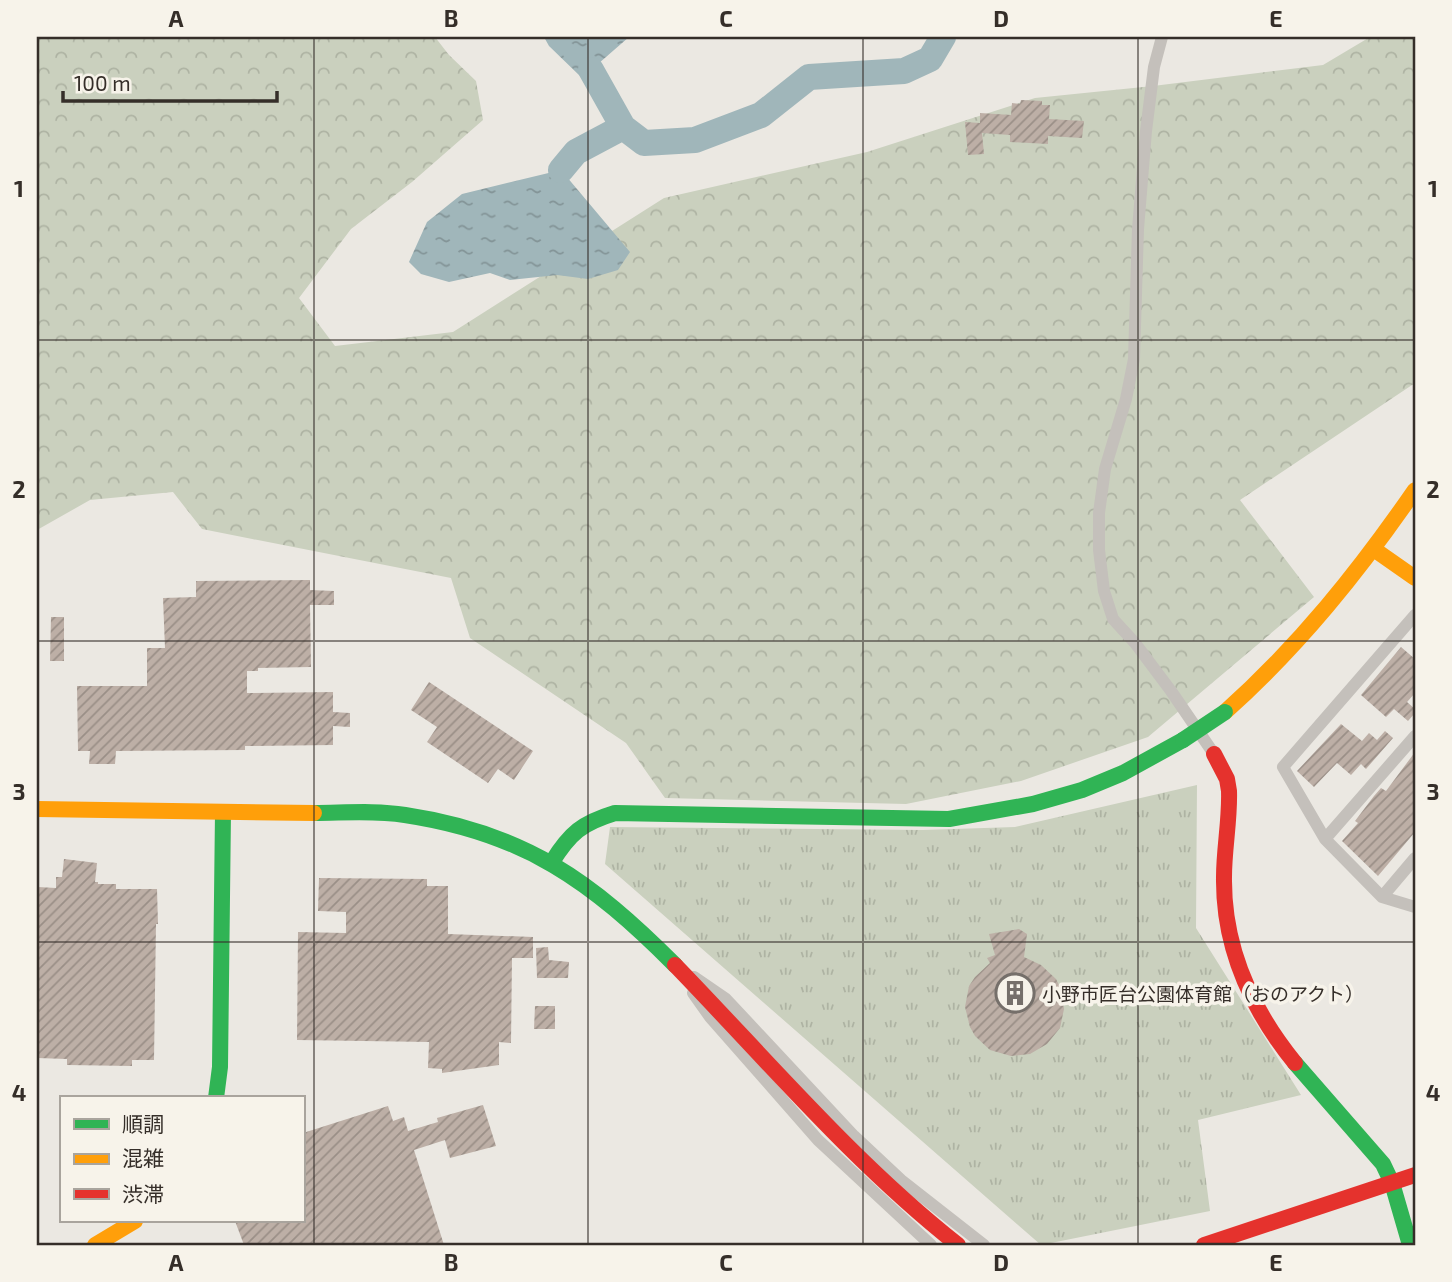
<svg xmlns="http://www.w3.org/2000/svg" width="1452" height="1282" viewBox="0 0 1452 1282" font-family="'Exo 2','Noto Sans JP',sans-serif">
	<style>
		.grass { fill: url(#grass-tufts) }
		.forest { fill: url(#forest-crowns) }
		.water { fill: url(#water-ripples) }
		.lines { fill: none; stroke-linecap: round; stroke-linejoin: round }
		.river { stroke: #a0b6ba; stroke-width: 26 }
		.building { fill: url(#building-hatch) }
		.street { stroke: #c4c0bb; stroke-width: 12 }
		.fast { stroke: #30b455; stroke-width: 16 }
		.slow { stroke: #ff9f0a; stroke-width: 16 }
		.jam { stroke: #e5322d; stroke-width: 16 }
		.fast-bridge { stroke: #30b455; stroke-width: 16 }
		.grid { fill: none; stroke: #352e29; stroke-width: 2; stroke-opacity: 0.55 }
		.labels { text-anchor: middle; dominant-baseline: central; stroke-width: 7; stroke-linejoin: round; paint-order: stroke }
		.poi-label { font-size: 19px; fill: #352e29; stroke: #f7f3ea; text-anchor: start }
		.neatline { fill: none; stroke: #352e29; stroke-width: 2.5 }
		.grid-label { font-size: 23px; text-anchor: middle; font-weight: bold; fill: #352e29 }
	</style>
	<defs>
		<pattern id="grass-tufts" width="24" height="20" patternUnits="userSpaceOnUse" patternTransform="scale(1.75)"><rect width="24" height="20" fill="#cad0be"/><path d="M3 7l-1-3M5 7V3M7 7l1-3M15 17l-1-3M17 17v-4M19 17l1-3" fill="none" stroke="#aeb3a3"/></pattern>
		<pattern id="forest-crowns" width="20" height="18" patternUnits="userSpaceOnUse" patternTransform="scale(1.75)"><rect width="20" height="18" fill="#cad0be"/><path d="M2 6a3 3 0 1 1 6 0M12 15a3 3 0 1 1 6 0" fill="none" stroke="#aeb3a3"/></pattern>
		<pattern id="water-ripples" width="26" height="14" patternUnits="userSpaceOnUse" patternTransform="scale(1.75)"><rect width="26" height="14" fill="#a0b6ba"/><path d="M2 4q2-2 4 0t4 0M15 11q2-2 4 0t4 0" fill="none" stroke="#839497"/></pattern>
		<pattern id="building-hatch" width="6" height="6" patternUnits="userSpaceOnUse" patternTransform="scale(1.75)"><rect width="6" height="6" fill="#bdafa6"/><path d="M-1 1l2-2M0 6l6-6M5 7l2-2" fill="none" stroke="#9a8f87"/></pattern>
	</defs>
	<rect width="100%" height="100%" fill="#ebe8e2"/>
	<path class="grass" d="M1197,785L1196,928L1301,1095L1198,1120L1210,1211L1041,1245L605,864L610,827L923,830L1015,827Z"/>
	<path class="forest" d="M37,37H435L449,55L476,81L483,120L412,182L351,229L299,298L335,346L453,332L664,198L867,152L1035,98L1153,86L1323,65L1370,37H1415V383L1240,500L1314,597L1148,737L1021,781L906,804L665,798L626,743L470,638L451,578L202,529L173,492L90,500L37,530Z"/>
	<path class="water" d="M544,37H629L591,70L580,76L549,46Z
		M561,170L630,252L618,270L588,279L557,275L510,280L490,273L449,282L421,274L409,262L427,222L462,194Z"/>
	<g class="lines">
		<path class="river" d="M591,70L623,127
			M561,170L576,152L623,127L644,143L695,140L761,115L809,77L904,71L930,59L943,37"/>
	</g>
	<path class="building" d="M1021,100L1042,101V105H1050L1049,119L1084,121L1082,138L1048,136V144L1010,142V135L982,133L984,154L968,155L965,122L980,123V113L1011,115L1012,103L1020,104Z
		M310,580V590L334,591V605H310L311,667L258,668V671H247V693L333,692V712L350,713V727L333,726V745L245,746V750L116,751L115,764H89L90,751H78L77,686H147V648H165L163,598L196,597V581Z
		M51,617H64V661H50Z
		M1401,647L1415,659V693L1407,702L1415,709V713L1408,721L1394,709L1386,717L1361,695Z
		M429,682L533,751L514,780L498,769L488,783L427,742L437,727L411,710Z
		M1341,724L1362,741L1369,733L1377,740L1385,731L1393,738L1366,769L1361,764L1351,775L1337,763L1314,787L1297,771Z
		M1415,752V832L1378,876L1342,841L1358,823L1355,821L1374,796L1381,788L1386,791Z
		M64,859L97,863L95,882H98V884H116V889H157L158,924H156L154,1060H132V1066L67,1065V1059L37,1058L38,887L56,888V877H62Z
		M319,878L427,879V886H448V934L533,937V958H512L511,1043L499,1042V1065L442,1073V1069L428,1068L429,1042L297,1040L298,932L346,933V912L318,911Z
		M1019,929L1027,934L1024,957L1041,965L1056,979L1061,989L1064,1009L1060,1028L1047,1044L1030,1054L1011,1056L990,1050L975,1036L970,1027L965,1007L969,986L975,977L990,963L987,958L995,955L989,934Z
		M548,947L549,960L569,962L568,978H537L536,948Z
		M535,1006H555V1029H534Z
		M483,1105L496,1146L450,1158L445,1140L414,1150L444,1245H244L235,1221H303V1133L388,1106L393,1121L404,1117L408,1131L438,1122L437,1118Z"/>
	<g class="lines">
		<path class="street" d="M1162,37L1154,67L1146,131L1138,229L1134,359L1126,399L1105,469L1099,513V550L1104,591L1113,619L1135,643L1171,691L1214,754
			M1415,615L1283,767L1325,839L1382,897L1415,907
			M1325,839L1415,736
			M1382,897L1415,858
			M694,977L726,999L854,1136L901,1180L984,1245
			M693,993L710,1017L818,1140L931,1245"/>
		<path class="fast" d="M314,813C343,813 375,810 405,815C525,833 591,881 675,965
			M552,862C570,833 582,823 615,813L949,819L1033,804L1082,790L1123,773L1183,740
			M1295,1063L1383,1164L1392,1183L1410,1245
			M216,1098L220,1067L223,812"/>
		<path class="slow" d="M1375,550L1415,578
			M1225,712C1299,646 1359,571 1415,490
			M37,809L314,813
			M95,1245L135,1221"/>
		<path class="jam" d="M1214,754L1227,779L1229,791C1230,820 1224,848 1224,877C1223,947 1252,1010 1295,1063
			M675,965C768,1061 853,1162 958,1245
			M1204,1245L1415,1175"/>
		<path class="fast-bridge" d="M1183,740L1225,712"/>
	</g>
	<path class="grid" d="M314,37V1245M588,37V1245M863,37V1245M1138,37V1245M37,340H1415M37,641H1415M37,942H1415"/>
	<defs>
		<g id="building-ring" transform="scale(2.0125)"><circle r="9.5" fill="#f7f3ea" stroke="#756f6a" stroke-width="1.5"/><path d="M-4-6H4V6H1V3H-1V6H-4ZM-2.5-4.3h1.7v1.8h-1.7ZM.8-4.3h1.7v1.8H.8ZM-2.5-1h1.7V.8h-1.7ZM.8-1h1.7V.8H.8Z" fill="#756f6a"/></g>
	</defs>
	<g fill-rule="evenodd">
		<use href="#building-ring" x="1015" y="993"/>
	</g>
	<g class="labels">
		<g class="poi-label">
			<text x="1042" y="993">小野市匠台公園体育館（おのアクト）</text>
		</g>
	</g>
	<rect width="1452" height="1282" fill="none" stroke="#f7f3ea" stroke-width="77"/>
	<rect x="60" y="1096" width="245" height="126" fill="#f7f3ea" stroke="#a9a49d" stroke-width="2"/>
	<rect x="74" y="1119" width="35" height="10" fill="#30b455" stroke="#a9a49d" stroke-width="2"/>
	<text x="122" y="1132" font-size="21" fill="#352e29">順調</text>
	<rect x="74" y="1154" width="35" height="10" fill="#ff9f0a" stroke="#a9a49d" stroke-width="2"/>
	<text x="122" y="1166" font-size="21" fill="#352e29">混雑</text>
	<rect x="74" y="1189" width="35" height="10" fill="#e5322d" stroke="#a9a49d" stroke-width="2"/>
	<text x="122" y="1202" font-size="21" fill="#352e29">渋滞</text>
	<path d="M63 91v10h214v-10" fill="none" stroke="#352e29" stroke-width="3.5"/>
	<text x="74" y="91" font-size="21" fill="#352e29" stroke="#f7f3ea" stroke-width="5" paint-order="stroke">100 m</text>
	<rect x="38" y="38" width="1376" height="1206" class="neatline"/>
	<g class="grid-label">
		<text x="176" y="27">A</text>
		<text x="451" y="27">B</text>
		<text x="726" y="27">C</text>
		<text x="1001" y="27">D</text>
		<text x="1276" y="27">E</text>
		<text x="19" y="197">1</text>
		<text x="1433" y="197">1</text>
		<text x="19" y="498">2</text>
		<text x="1433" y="498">2</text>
		<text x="19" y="800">3</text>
		<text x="1433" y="800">3</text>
		<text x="19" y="1101">4</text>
		<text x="1433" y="1101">4</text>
		<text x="176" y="1271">A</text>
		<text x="451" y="1271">B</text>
		<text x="726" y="1271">C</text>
		<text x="1001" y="1271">D</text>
		<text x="1276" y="1271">E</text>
	</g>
</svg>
